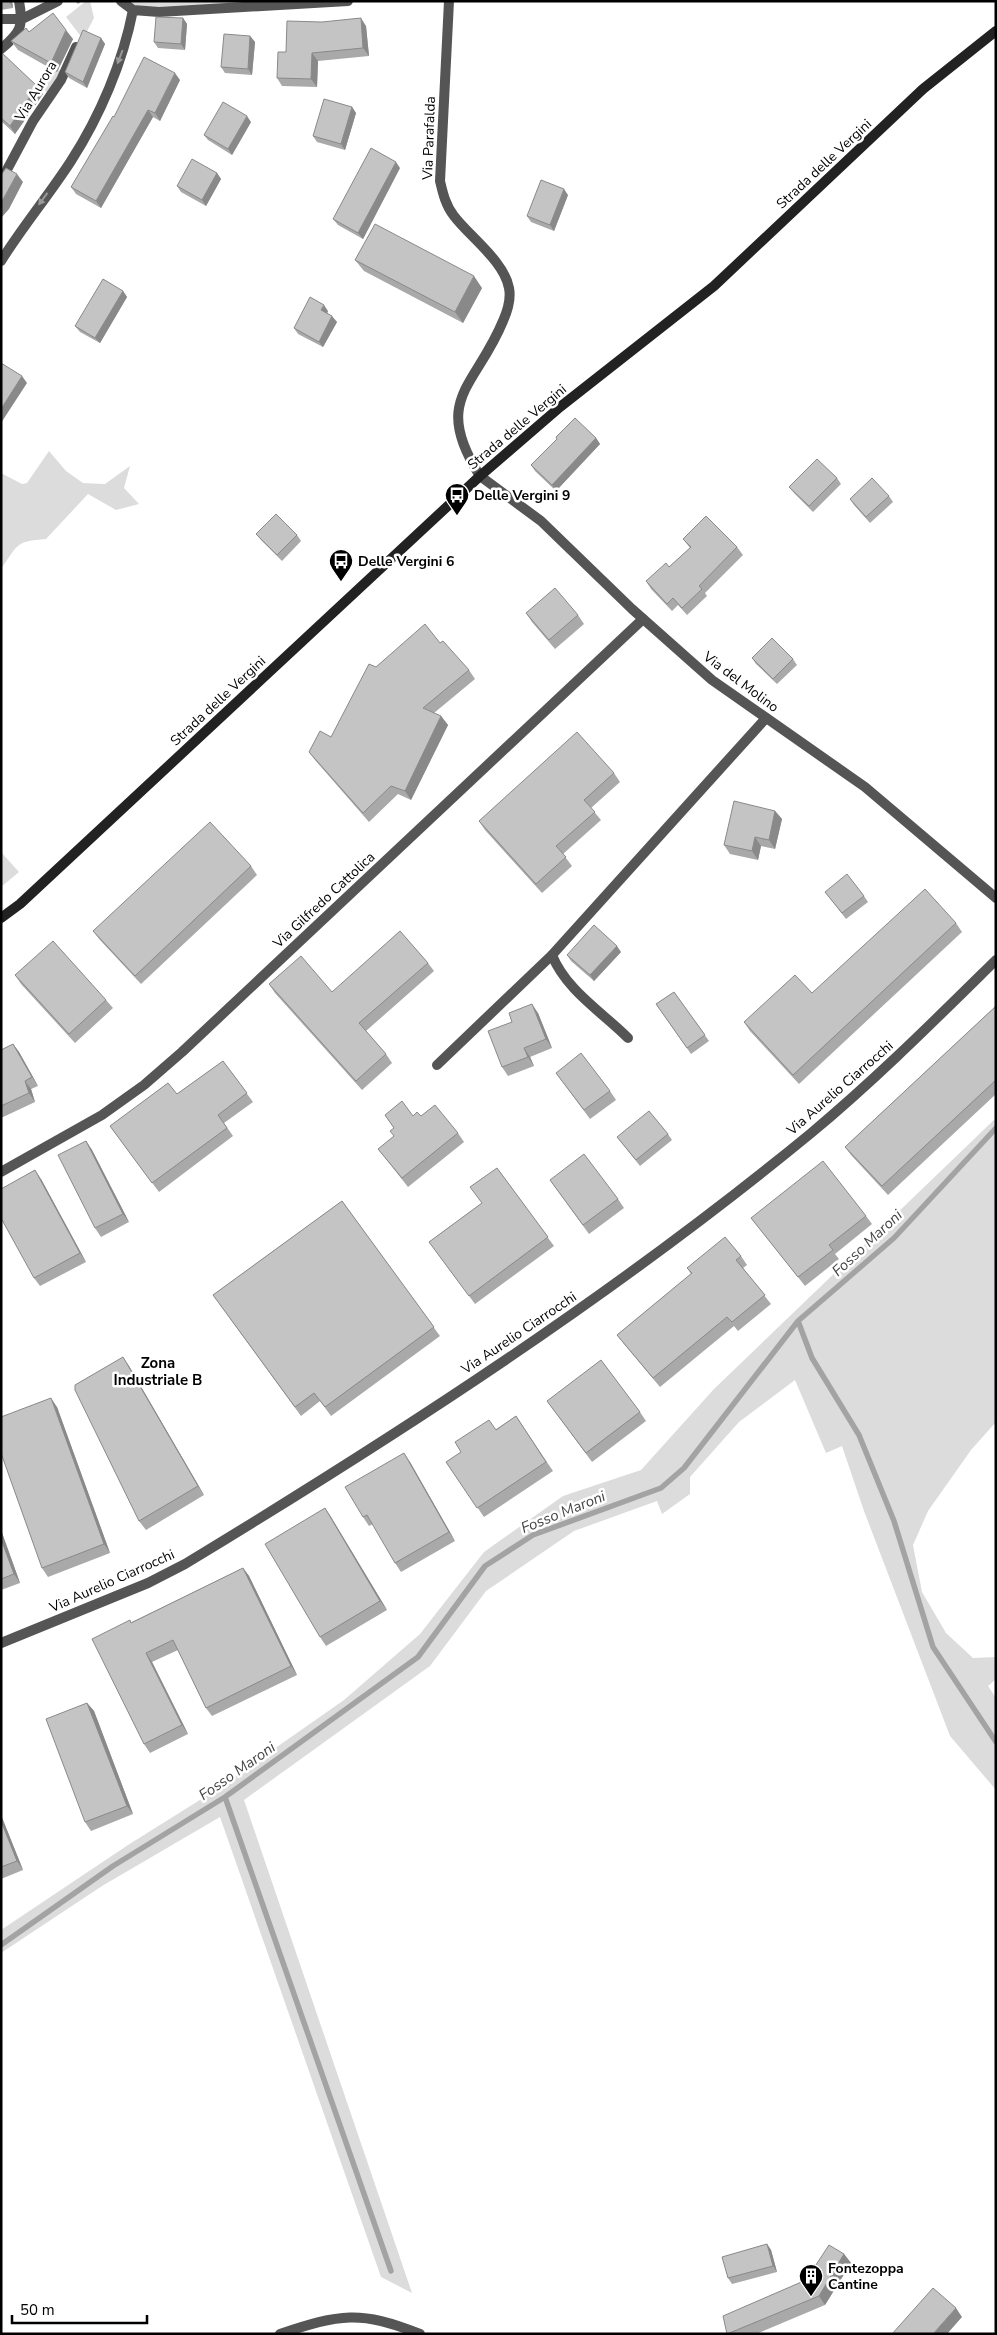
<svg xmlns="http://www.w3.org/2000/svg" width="997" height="2335" viewBox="0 0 997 2335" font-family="'Nunito Sans',sans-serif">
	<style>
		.green { fill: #dcdcdc }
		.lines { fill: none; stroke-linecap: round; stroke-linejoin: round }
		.stream { stroke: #a3a3a3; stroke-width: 5.5 }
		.minor { stroke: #555; stroke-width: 10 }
		.tertiary { stroke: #555; stroke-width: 10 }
		.secondary { stroke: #222; stroke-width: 10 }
		.wall { fill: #a9a9a9 }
		.shaded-wall { fill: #898989 }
		.building { fill: #c4c4c4; stroke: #898989 }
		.oneway { fill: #999 }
		.labels { text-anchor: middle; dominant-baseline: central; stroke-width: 5; stroke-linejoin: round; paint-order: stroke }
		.street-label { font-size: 14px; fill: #000; stroke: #fff }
		.poi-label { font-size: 14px; font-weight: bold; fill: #000; stroke: #fff; text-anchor: start }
		.water-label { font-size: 15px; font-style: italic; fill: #444; stroke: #fff }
		.neighbourhood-label { font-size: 15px; font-weight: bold; fill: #000; stroke: #fff }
	</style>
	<rect width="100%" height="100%" fill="#fff"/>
	<path class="green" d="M86,1H90L94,18L83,39L66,17Z
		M121,1H256V8L159,12Z
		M52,66L61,71L48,93L36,82Z
		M49,451L66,471L83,483L105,484L130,466L124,488L139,504L116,510L88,494L46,539C15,541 18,545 1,569V473L22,484L27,483Z
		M1,852L19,872L1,887Z
		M996,1118V1422L971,1450L928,1511L913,1545L922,1592L946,1633L973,1658L996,1657V1679L988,1686L996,1698V1790L950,1736L864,1511L842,1446L826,1453L795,1380L739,1422L690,1477V1494L662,1514L657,1501L574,1531L486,1591L430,1666L244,1800L412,2293L381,2277L220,1817L102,1886L1,1953V1930L128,1845L211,1793L344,1700L420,1634L484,1552L563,1496L641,1470L714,1389Z"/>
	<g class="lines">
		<path class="stream" d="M798,1321L812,1358L859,1435L894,1521L933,1647L996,1742
			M225,1797L391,2271
			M1,1945L113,1866L225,1797L418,1657L485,1566L533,1535L661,1488L684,1468L798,1321L894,1238L996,1128"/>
		<path class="minor" d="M121,1L133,10L159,12L348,1
			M449,1L440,181C443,194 446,206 454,216C470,237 504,261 509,288C511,298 507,312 503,321C476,387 431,399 480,476
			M1,19H22L58,1
			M1,49C20,33 24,27 19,1
			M1,181L33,121L61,80L76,47
			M1,261C23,226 49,195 71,161C100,116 123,62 133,10
			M552,955C566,990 602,1012 628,1038
			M437,1065L552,955L766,718
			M1,1172L102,1115L144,1085L182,1052L643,619
			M1,1643L148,1583L185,1564C401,1433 614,1295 810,1134C875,1080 935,1020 996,960
			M280,2334C340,2314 360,2310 420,2334"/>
		<path class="tertiary" d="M480,476L541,521L632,609L712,680L865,787L996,898"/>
		<path class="secondary" d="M1,918L20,904L480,476L560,407L714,286L923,89L996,31"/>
	</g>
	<path class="wall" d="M1,1H12L13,8L1,10Z
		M75,1H82L78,4Z
		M183,18L187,24L185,50L158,48L154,42Z
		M366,26L369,56L318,61L317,87L282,86L277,78L286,52Z
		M29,32L73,39L57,72L18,50L11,41Z
		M250,36L255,42L252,75L225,73L221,67Z
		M101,38L105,44L87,88L69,78L65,72Z
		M1,52L43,94L15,134L1,121Z
		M180,80L160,121L153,117L101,208L76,194L71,187L114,117Z
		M352,107L356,113L345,150L317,142L313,136Z
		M251,122L232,155L208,140L204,135Z
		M400,168L363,239L338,225L333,219Z
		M217,173L221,179L206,206L181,192L177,186Z
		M568,195L554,231L531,222L527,216Z
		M355,260L482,288L463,323L364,271Z
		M123,291L127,297L100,343L80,332L75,326Z
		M328,311L327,313L337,322L323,347L298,334L294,328Z
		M596,438L600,444L556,491L535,471L531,465L557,439Z
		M837,478L841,484L813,512L794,493L789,487Z
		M889,496L893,502L870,523L854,505L850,499Z
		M256,534L297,535L301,541L282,561L261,540Z
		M683,539L737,547L743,555L705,593L707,596L687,615L678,605L672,611L651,589L646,581L669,567L690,548Z
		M526,613L578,615L584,624L555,649L532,622Z
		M440,643L469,670L475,679L434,713L441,716L448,725L411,800L398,794L369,822L315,760L309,752L331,737L376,667Z
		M752,658L793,659L797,665L777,684L756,664Z
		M614,773L620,782L591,808L601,820L563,854L572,866L542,893L485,830L479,821Z
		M775,811L782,819L775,849L761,846L758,860L730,854L724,845Z
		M251,866L257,875L141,984L100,940L93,931Z
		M825,892L864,896L868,902L846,919Z
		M956,923L962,932L799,1084L750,1031L744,1022L812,993Z
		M621,952L594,981L571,961L567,955Z
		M428,963L434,971L366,1031L386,1054L392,1063L362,1090L275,993L269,984L332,992Z
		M15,975L106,1000L113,1008L75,1043L21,984Z
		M674,992L709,1041L691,1054L656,1004Z
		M996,1006V1094L888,1195L851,1155L845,1147Z
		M538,1013L552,1048L530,1057L534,1066L508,1076L502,1067Z
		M13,1044L19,1052L38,1086L31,1089L35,1102L1,1118V1050Z
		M223,1061L253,1102L224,1123L233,1136L159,1192L110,1126L177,1094Z
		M556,1073L610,1091L616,1100L590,1119Z
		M385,1115L421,1116L458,1133L464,1142L408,1187L378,1149L394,1137V1128Z
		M668,1134L672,1140L640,1166L617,1137Z
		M86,1141L92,1150L129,1222L101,1237L95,1228Z
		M497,1168L554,1246L475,1304L429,1242L482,1203Z
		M41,1179L86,1262L40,1286L34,1278Z
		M550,1180L618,1199L624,1208L589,1234Z
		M342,1201L440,1336L331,1416L320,1401L301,1416L213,1295Z
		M866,1216L872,1224L835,1254L839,1259L805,1286L751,1218Z
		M741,1256L747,1265L743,1268L771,1304L738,1331L734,1326L660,1387L624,1344L617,1335L691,1274L687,1268Z
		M129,1366L204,1495L146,1530L139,1521Z
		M547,1401L640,1412L646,1421L592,1462Z
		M57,1407L110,1553L48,1577L42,1568Z
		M516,1416L553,1471L484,1517L446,1462Z
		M410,1462L455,1541L401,1572L395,1563L373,1524L369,1526L363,1517Z
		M325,1508L331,1517L387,1610L326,1646L320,1637Z
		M1,1530L20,1583L1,1590Z
		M243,1568L249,1576L297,1675L212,1716L206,1708L178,1650L152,1662L188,1734L150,1753L144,1744L132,1622Z
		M87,1703L94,1711L133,1814L91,1831L85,1822Z
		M1,1815L23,1870L1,1879Z
		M767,2244L771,2250L777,2272L732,2284L728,2278Z
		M844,2254L851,2263L825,2305L756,2334H727Z"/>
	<path class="shaded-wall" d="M9,1H12L13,8Z
		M183,18L187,24L185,50L181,44Z
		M361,18L366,26L369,56L363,48Z
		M66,30L73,39L57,72L51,63Z
		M250,36L255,42L252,75L248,69Z
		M101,38L105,44L87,88L83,82Z
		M312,53L318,61L317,87L311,79Z
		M175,73L180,80L160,121L155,113Z
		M37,86L43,94L15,134L10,126Z
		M352,107L356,113L345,150L341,144Z
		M148,110L153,117L101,208L96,201Z
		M247,116L251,122L232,155L228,149Z
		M396,162L400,168L363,239L358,233Z
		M217,173L221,179L206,206L202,200Z
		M17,174L23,182L9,209L1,218V203Z
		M564,189L568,195L554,231L550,225Z
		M474,276L482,288L463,323L455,312Z
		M123,291L127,297L100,343L95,338Z
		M324,305L328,311L326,316L321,310Z
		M332,316L337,322L323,347L319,342Z
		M22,376L27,383L1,423V409Z
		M596,438L600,444L556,491L552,485Z
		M441,716L448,725L411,800L405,791Z
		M775,811L782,819L775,849L769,840Z
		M755,837L761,846L758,860L752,851Z
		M617,946L621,952L594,981L590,975Z
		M532,1004L538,1013L552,1048L546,1039Z
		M13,1044L19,1052L38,1086L32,1077Z
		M524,1048L530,1057L534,1066L528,1057Z
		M25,1081L31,1089L35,1102L29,1093Z
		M86,1141L92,1150L129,1222L123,1214Z
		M35,1170L41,1179L86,1262L80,1253Z
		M123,1357L129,1366L204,1495L198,1486Z
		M51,1398L57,1407L110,1553L104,1544Z
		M404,1453L410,1462L455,1541L449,1532Z
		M325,1508L331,1517L387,1610L380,1601Z
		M1,1530L20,1583L14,1574L1,1539Z
		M243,1568L249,1576L297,1675L291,1666Z
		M146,1653L152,1662L188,1734L182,1725Z
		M87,1703L94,1711L133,1814L127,1806Z
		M1,1815L23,1870L17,1861L1,1821Z
		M767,2244L771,2250L777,2272L773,2266Z
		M844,2254L851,2263L825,2305L819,2296Z
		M956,2308L962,2317L947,2334H933Z"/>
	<path class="building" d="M53,13L66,30L51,63L11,41L26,28L29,32Z
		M156,17L183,18L181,44L154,42Z
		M361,18L363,48L312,53L311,79L277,78L278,52H286L287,21L322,22Z
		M83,30L101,38L83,82L65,72Z
		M224,34L250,36L248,69L221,67Z
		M1,52L37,86L10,126L1,118Z
		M144,57L175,73L155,113L148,110L96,201L71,187L113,116L114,117Z
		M324,99L352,107L341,144L313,136Z
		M223,102L247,116L228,149L204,135Z
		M371,148L396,162L358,233L333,219Z
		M192,159L217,173L202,200L177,186Z
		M6,168L17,174L1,203V175Z
		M541,180L564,189L550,225L527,216Z
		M375,224L474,276L455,312L355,260Z
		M103,279L123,291L95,338L75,326Z
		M310,297L324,305L321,310L332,316L319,342L294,328Z
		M1,363L22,376L1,409Z
		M575,418L596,438L552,485L531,465L557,439L556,437Z
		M817,459L837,478L809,506L789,487Z
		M872,478L889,496L866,517L850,499Z
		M276,514L297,535L277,555L256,534Z
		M706,516L737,547L699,586L702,589L682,608L673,598L667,604L646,581L666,563L669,567L691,547L683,539Z
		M555,588L578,615L549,640L526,613Z
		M425,624L440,643L443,641L469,670L423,708L441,716L405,791L391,786L363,813L309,752L320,731L331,737L369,664L376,667Z
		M772,638L793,659L773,679L752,658Z
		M577,732L614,773L584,800L595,812L556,846L566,857L536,884L479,821Z
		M734,801L775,811L769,840L755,837L752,851L724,845Z
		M210,822L251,866L135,976L93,931Z
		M847,874L864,896L842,913L825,892Z
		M925,889L956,923L793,1075L744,1022L795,975L812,993Z
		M594,925L617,946L590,975L567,955Z
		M400,931L428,963L359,1023L386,1054L356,1081L269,984L301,956L332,992Z
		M53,941L106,1000L69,1034L15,975Z
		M674,992L705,1035L687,1048L656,1004Z
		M532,1004L546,1039L524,1048L528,1057L502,1067L488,1031L512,1022L509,1013Z
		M996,1006V1080L882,1186L845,1147Z
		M13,1044L32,1077L25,1081L29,1093L1,1106V1050Z
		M581,1053L610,1091L584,1110L556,1073Z
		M223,1061L247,1093L218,1115L227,1128L152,1183L110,1126L168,1083L177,1094Z
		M402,1101L413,1116L417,1112L421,1116L435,1105L458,1133L402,1178L378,1149L394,1136L390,1131L394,1128L385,1115Z
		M649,1111L668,1134L636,1160L617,1137Z
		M86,1141L123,1214L95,1228L58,1155Z
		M584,1154L618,1199L583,1225L550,1180Z
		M823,1161L866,1216L829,1245L833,1250L798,1277L751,1218Z
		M497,1168L548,1237L469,1296L429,1242L482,1203L470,1187Z
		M35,1170L80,1253L34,1278L1,1218V1189Z
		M342,1201L434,1327L325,1407L314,1393L295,1407L213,1295Z
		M725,1237L741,1256L736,1260L765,1295L732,1322L727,1317L653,1378L617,1335L692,1273L687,1268Z
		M123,1357L198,1486L139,1521L75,1390V1385Z
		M601,1360L640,1412L586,1453L547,1401Z
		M51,1398L104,1544L42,1568L1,1453V1417Z
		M516,1416L546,1462L477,1508L446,1462L461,1452L455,1442L489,1420L496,1430Z
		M404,1453L449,1532L395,1563L367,1515L363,1517L345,1487Z
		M325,1508L380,1601L320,1637L265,1544Z
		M1,1539L14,1574L1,1579Z
		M243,1568L291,1666L206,1708L173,1640L146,1653L182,1725L144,1744L92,1639L130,1620L131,1623Z
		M87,1703L127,1806L85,1822L46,1719Z
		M1,1821L17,1861L1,1867Z
		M767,2244L773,2266L728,2278L722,2257Z
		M829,2245L844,2254L819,2296L727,2334L723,2316L806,2280Z
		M933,2288L956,2308L933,2334H892Z"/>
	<defs><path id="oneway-solid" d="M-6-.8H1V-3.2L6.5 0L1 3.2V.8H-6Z" transform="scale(1.25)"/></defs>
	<g class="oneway">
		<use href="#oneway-solid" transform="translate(120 57) rotate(111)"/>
		<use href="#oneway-solid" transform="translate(43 199) rotate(126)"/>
	</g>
	<defs>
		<g id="bus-pin" transform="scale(1.25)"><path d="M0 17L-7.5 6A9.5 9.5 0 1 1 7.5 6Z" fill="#000" stroke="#fff"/><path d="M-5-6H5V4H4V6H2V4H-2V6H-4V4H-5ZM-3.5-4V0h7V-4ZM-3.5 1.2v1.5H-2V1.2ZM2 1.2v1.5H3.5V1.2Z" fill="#fff"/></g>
		<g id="building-pin" transform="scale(1.25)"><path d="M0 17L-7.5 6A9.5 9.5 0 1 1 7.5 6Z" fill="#000" stroke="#fff"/><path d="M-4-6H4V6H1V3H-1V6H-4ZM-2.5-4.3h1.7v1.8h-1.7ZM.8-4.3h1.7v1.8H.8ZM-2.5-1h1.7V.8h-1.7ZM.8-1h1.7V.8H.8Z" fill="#fff"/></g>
	</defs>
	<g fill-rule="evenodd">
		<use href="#bus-pin" x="457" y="495"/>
		<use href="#bus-pin" x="341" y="561"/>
		<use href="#building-pin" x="811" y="2276"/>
	</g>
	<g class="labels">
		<g class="street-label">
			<text transform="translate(36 91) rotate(-59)">Via Aurora</text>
			<text transform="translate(429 138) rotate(-88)">Via Parafalda</text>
			<text transform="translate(824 164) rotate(-43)">Strada delle Vergini</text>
			<text transform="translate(517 427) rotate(-40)">Strada delle Vergini</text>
			<text transform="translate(741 682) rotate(37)">Via del Molino</text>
			<text transform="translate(218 701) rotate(-43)">Strada delle Vergini</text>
			<text transform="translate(324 900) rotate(-43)">Via Gilfredo Cattolica</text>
			<text transform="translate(840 1088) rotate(-41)">Via Aurelio Ciarrocchi</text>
			<text transform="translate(519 1333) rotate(-34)">Via Aurelio Ciarrocchi</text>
			<text transform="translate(112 1581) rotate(-24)">Via Aurelio Ciarrocchi</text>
		</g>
		<g class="poi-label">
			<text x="474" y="495">Delle Vergini 9</text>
			<text x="358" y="561">Delle Vergini 6</text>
			<text x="828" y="2268">Fontezoppa<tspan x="828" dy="16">Cantine</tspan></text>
		</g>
		<g class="water-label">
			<text transform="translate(867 1243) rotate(-43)">Fosso Maroni</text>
			<text transform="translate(563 1512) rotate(-22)">Fosso Maroni</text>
			<text transform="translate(237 1771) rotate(-35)">Fosso Maroni</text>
		</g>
		<g class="neighbourhood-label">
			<text x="158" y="1363">Zona<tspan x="158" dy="17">Industriale B</tspan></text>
		</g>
	</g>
	<rect width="997" height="2335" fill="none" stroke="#000000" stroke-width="5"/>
	<path d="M12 2315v8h135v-8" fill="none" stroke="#000000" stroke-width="2.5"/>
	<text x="20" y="2315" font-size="15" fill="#000000" stroke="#ffffff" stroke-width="4" paint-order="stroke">50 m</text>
</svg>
